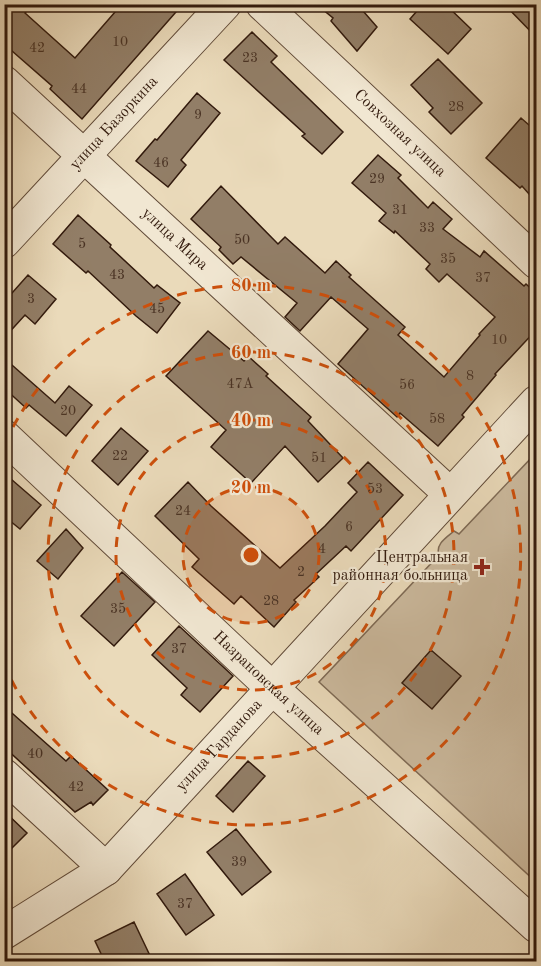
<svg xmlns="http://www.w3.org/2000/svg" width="541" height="966" viewBox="0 0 541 966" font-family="'Old Standard TT',serif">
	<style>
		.green { fill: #cbb99d; stroke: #7e6a55; stroke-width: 1.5 }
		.building { fill: #927e67; stroke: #321a0d; stroke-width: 1.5 }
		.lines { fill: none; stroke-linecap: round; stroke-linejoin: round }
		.minor-casing { stroke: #604a38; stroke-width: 34 }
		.minor { stroke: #f1e7d2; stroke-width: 32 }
		.ring { fill: none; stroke: #cd500c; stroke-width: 3; stroke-dasharray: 10 8 }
		.poi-dot { fill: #8f2418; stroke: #f1e7d2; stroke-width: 2 }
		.labels { text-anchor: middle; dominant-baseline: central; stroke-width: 4.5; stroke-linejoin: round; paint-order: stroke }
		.number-label { font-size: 14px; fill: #4a3324 }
		.street-label { font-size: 16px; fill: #321a0d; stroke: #f1e7d2 }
		.poi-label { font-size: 16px; fill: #321a0d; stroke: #f1e7d2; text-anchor: end }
		.centre { fill: #cd500c; stroke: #f1e7d2; stroke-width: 3 }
		.ring-label { font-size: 18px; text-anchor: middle; font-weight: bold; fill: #cd500c; stroke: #f1e7d2; stroke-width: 4.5; stroke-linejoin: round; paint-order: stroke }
	</style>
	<rect width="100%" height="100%" fill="#eadaba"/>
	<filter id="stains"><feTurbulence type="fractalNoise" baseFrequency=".00333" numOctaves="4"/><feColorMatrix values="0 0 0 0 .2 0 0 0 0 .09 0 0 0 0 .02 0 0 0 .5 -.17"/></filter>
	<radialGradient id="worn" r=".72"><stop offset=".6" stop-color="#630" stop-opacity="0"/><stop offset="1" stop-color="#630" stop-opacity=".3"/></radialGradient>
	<path class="green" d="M536,424V882L319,682L439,555C435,544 447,537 454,531L459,534L533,456C528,446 530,433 536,424Z"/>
	<path class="building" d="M4,4H33L25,13L75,58L122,4H183L82,119L50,89L52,86L4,44Z
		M316,4H357L377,27L357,51L331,21L333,18Z
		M423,4H445L471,29L448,54L410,19Z
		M504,4H537V38Z
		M252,32L277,56L271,62L343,132L322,154L302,136L305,134L224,60Z
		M438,59L482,103L451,134L429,112L433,108L411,85Z
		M197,93L220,113L181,160L186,165L168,187L136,161L155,139L157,140Z
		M521,118L537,132V203L522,186L520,188L486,158Z
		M378,155L401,175L398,178L428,208L433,202L452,219L443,229L480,257L484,251L524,286L526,284L537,294V329L495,374L496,375L462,415L464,417L438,446L400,413L397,417L338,364L368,329L331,297L300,331L285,317L297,303L241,257L233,264L219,250L221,247L191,219L221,186L278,244L285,237L325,273L336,261L351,275L349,277L405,327L398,335L444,377L480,335L479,334L495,317L447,274L439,282L426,269L430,264L395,231L394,233L379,221L386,213L352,183Z
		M78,215L111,245L110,247L154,288L157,285L180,303L157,333L136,316L88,271L86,273L53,244Z
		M28,275L56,299L35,324L25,315L4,338V302Z
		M208,331L244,361L248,356L268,374L266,376L311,417L308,421L343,458L318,482L285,446L251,483L211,447L226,430L166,376Z
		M4,358L55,403L69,386L92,405L66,436L29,405L26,408L4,388Z
		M121,428L148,451L118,485L92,461Z
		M368,462L403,495L351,551L346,546L316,574L319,577L294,600L296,602L274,627L241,596L234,604L192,567L199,559L155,516L188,482L211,506L280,568L325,526L357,492L348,483Z
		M4,473L41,505L20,529L4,516Z
		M66,529L83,548L58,579L37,561Z
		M122,572L155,602L114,646L81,616Z
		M179,626L233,676L200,712L181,695L187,688L152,655Z
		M431,650L461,676L432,709L402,683Z
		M4,706L66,761L71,756L108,790L93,805L91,802L75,812L4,747Z
		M248,761L265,776L233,812L216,796Z
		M4,811L27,833L4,856Z
		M236,829L271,872L242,895L207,852Z
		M185,874L214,915L186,935L157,894Z
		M134,922L153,962H105L95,941Z"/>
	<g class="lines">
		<g class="minor-casing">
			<g id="minor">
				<path id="s1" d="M262,4L536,262"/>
				<path id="s2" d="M4,82L450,494"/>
				<path id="s3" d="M4,242L225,4"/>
				<path id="s4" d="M4,436L273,689L536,926"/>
				<path d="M4,775L106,869"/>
				<path id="s5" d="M4,933L106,869L536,402"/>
			</g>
		</g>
		<use href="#minor" class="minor"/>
	</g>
	<circle cx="251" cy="555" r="68" fill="#cd500c" fill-opacity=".12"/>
	<g class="ring">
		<circle cx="251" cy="555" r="68"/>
		<circle cx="251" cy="555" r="135"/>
		<circle cx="251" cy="555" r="203"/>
		<path d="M5 443A270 270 0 1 1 5 667"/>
	</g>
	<path class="poi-dot" d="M479 558h6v6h6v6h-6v6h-6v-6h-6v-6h6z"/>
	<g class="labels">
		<g class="number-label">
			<text x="120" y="42">10</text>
			<text x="37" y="48">42</text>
			<text x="250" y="58">23</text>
			<text x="79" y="89">44</text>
			<text x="456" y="107">28</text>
			<text x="198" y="115">9</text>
			<text x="161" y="163">46</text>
			<text x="377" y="179">29</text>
			<text x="400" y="210">31</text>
			<text x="427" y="228">33</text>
			<text x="242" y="240">50</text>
			<text x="82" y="244">5</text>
			<text x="448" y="259">35</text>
			<text x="117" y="275">43</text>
			<text x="483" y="278">37</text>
			<text x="31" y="299">3</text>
			<text x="157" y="309">45</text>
			<text x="499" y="340">10</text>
			<text x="470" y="376">8</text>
			<text x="240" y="384">47А</text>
			<text x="407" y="385">56</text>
			<text x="68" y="411">20</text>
			<text x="437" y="419">58</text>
			<text x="120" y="456">22</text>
			<text x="319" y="458">51</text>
			<text x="375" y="489">53</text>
			<text x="183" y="511">24</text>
			<text x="349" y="527">6</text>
			<text x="322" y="549">4</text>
			<text x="301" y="572">2</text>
			<text x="271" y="601">28</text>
			<text x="118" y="609">35</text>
			<text x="179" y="649">37</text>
			<text x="35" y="754">40</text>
			<text x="76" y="787">42</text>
			<text x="239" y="862">39</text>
			<text x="185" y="904">37</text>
		</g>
		<g class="street-label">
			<text stroke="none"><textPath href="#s3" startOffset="162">улица Базоркина</textPath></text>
			<text stroke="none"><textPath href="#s1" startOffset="189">Совхозная улица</textPath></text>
			<text stroke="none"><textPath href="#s2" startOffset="232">улица Мира</textPath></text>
			<text stroke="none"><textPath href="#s4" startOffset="362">Назрановская улица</textPath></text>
			<text stroke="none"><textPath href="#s5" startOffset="288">улица Гарданова</textPath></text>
		</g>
		<g class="poi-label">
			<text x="468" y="558">Центральная<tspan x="468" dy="18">районная больница</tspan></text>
		</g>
	</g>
	<circle cx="251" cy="555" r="9" class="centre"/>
	<g class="ring-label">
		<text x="251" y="291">80 m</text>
		<text x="251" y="358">60 m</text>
		<text x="251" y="426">40 m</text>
		<text x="251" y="493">20 m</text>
	</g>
	<rect width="541" height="966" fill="none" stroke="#eadaba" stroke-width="24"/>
	<rect x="6" y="6" width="529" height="954" fill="none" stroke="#321a0d" stroke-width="3"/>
	<rect x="12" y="12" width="517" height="942" fill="none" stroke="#321a0d" stroke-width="1.5"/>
	<rect width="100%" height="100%" filter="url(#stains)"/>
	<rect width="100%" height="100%" fill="url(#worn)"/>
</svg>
